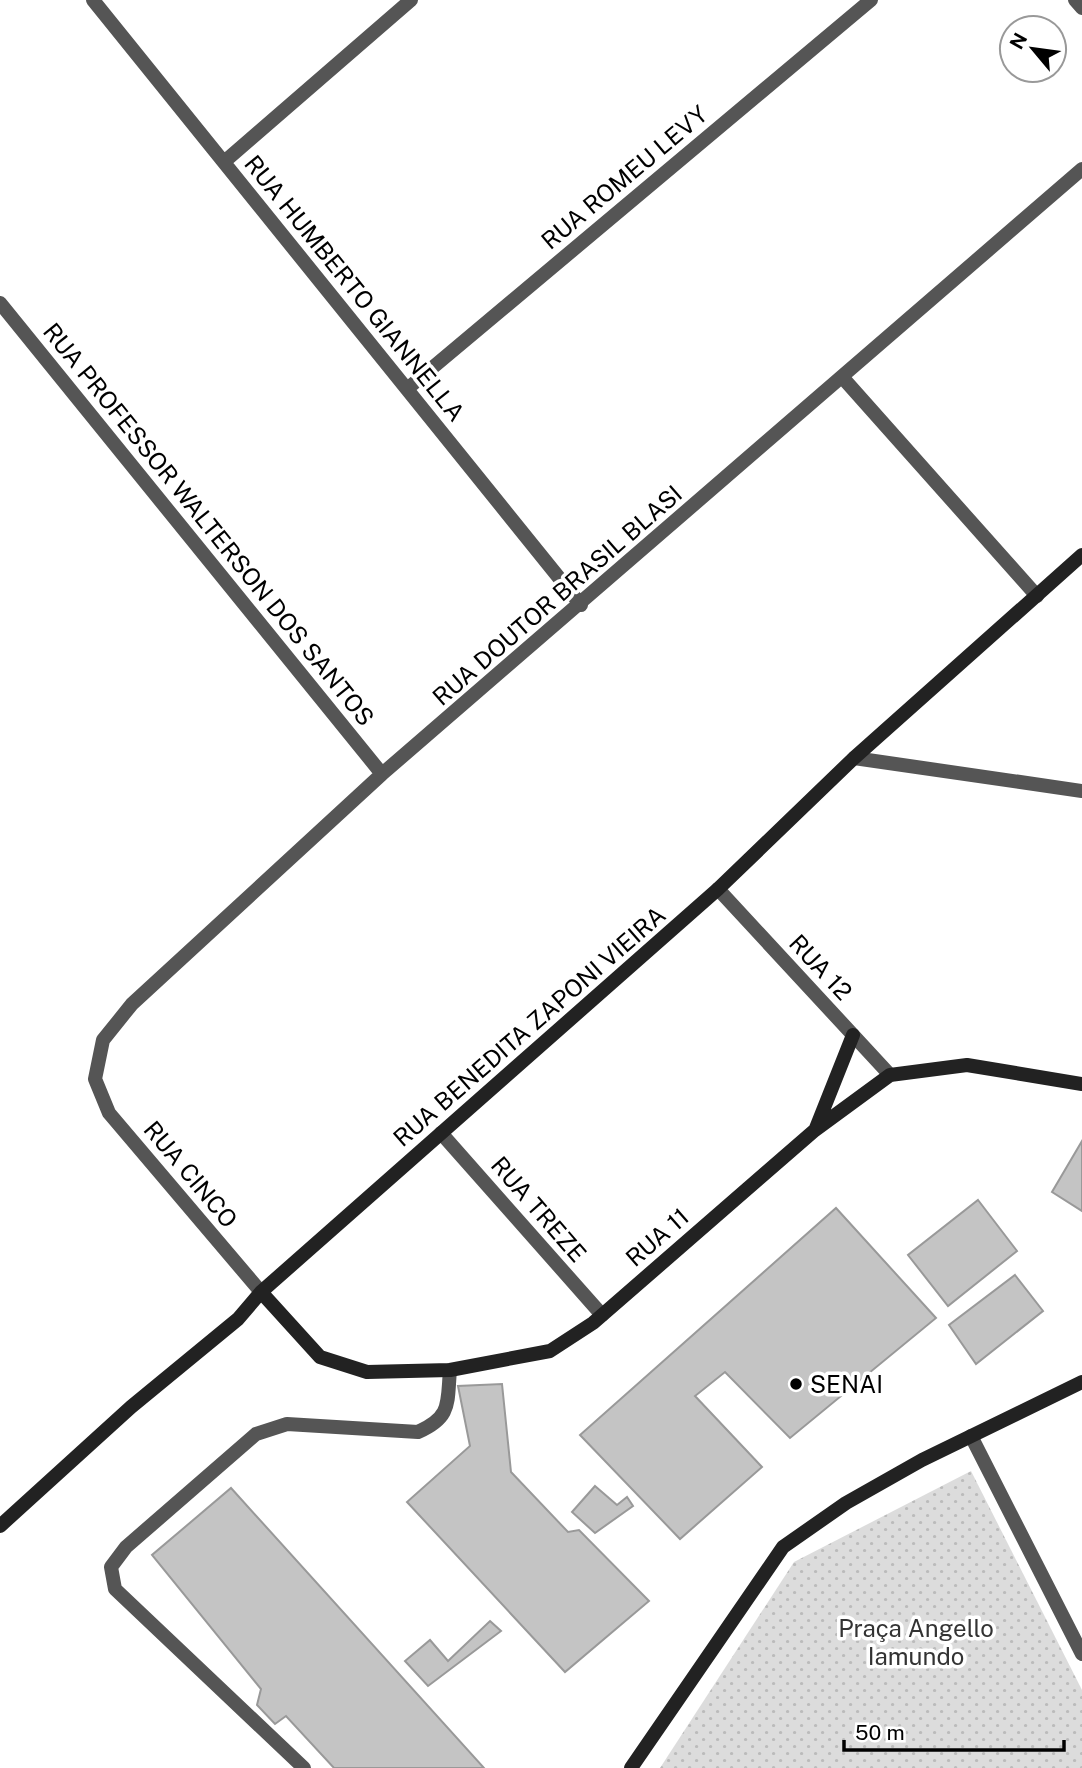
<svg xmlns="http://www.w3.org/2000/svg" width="1082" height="1768" viewBox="0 0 1082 1768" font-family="'Public Sans',sans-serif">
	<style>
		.park { fill: url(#park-dots) }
		.building { fill: #c4c4c4; stroke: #999; stroke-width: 2 }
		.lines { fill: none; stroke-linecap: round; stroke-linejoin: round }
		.lane { stroke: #555; stroke-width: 14 }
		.street { stroke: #555; stroke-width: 14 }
		.secondary { stroke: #222; stroke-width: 14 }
		.poi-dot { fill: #000; stroke: #fff; stroke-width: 2.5 }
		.labels { text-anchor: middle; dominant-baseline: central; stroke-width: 7; stroke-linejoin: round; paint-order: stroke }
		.street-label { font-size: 24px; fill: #000; stroke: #fff }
		.poi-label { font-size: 24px; fill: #000; stroke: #fff; text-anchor: start }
		.park-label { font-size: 24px; fill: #333; stroke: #fff }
	</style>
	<defs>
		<pattern id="park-dots" width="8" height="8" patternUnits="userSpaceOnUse" patternTransform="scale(1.75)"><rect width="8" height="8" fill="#dcdcdc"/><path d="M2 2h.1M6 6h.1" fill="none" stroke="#bbb" stroke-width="1.8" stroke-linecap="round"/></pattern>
	</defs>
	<rect width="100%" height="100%" fill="#fff"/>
	<path class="park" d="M971,1471L1082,1690V1768H660L794,1562Z"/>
	<path class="building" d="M1082,1141V1211L1052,1192Z
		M978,1200L1017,1251L948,1306L908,1255Z
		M836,1208L936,1318L790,1438L725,1372L695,1396L762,1467L680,1539L580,1435Z
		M1015,1275L1043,1311L976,1364L949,1325Z
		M502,1384L511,1472L568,1532L579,1530L649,1601L565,1672L407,1502L470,1446L458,1386Z
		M595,1486L617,1505L627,1497L633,1506L595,1533L572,1512Z
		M231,1488L484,1768H334L286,1716L275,1724L257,1705L261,1689L152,1555Z
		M490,1621L501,1631L428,1686L405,1661L430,1640L448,1661Z"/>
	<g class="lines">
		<path class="lane" d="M441,1133L602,1315
			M304,1768L115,1589L111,1567L126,1547L256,1434L287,1424L418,1432C452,1417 447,1403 450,1370"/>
		<path class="street" d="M93,0L581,605
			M1075,0L1082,8
			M224,162L411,0
			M0,303L382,774
			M843,378L1037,596
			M407,389L871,0
			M854,758L1082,791
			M718,889L890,1075
			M261,1292L109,1113L95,1079L103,1040L132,1004L382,774L1082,169
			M971,1436L1082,1654"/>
		<path class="secondary" d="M816,1128L853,1035
			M261,1292L320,1357L367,1372L450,1370L550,1351L593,1323L815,1130L890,1075L967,1065L1082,1084
			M0,1526L131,1407L238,1319L261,1292L718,889L854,758L1082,555
			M631,1768L783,1547L846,1503L922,1460L1082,1382"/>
	</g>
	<circle class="poi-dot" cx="796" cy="1384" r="7"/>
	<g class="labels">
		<g class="street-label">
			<text transform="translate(624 177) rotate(-40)">RUA ROMEU LEVY</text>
			<text transform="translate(355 288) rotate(51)">RUA HUMBERTO GIANNELLA</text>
			<text transform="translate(209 524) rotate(51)">RUA PROFESSOR WALTERSON DOS SANTOS</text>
			<text transform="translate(557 595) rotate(-41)">RUA DOUTOR BRASIL BLASI</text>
			<text transform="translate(821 967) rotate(47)">RUA 12</text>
			<text transform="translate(529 1026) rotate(-41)">RUA BENEDITA ZAPONI VIEIRA</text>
			<text transform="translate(191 1174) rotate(50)">RUA CINCO</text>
			<text transform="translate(539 1209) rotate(49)">RUA TREZE</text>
			<text transform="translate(657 1237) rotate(-41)">RUA 11</text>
		</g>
		<g class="poi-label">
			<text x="810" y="1384">SENAI</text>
		</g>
		<g class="park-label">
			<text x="916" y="1628">Praça Angello<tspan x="916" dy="28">Iamundo</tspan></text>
		</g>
	</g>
	<g transform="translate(1033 49) rotate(299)"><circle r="33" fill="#ffffff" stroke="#999999" stroke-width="2"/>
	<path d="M0-5L12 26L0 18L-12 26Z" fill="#000000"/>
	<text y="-10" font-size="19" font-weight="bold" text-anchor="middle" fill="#000000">N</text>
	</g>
	<path d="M844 1740v10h220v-10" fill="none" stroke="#000000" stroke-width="3.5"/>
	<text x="855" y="1740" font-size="21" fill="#000000" stroke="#ffffff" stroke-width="5" paint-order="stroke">50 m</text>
</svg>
